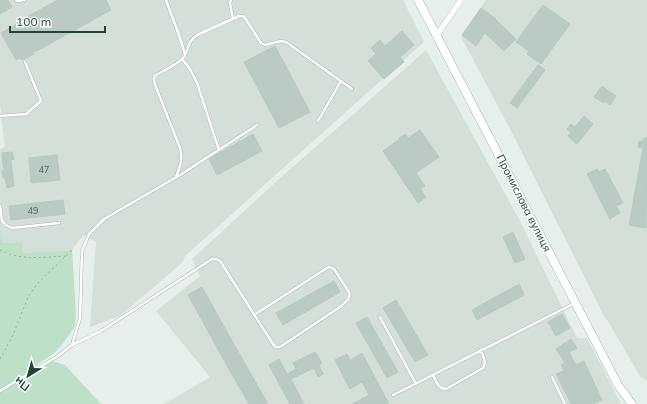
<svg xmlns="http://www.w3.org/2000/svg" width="647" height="404" viewBox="0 0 647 404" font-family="Mulish,sans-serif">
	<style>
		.built { fill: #d4dfda }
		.green { fill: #bfe0c8 }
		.building { fill: #bbcac4; stroke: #b8c9c2 }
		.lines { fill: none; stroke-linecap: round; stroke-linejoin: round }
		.lane-casing { stroke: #a8b8b2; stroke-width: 3.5 }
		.street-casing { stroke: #a8b8b2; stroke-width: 6 }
		.secondary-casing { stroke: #a4bbb3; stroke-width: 9 }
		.path { stroke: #86b3a5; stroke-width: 1; stroke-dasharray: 2 3; stroke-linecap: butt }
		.lane { stroke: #fff; stroke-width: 2.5 }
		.street { stroke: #fff; stroke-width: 5.5 }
		.secondary { stroke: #fff; stroke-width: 8 }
		.labels { text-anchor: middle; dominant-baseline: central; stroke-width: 3; stroke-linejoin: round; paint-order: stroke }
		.number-label { font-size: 9px; fill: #4a645c }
		.street-label { font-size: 11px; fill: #24423a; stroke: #f7fbf9 }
	</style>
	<rect width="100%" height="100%" fill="#e6efeb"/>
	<path class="built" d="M0,0H403L424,42L185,256L183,262L120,316L90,327L96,242L83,235L72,250L22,253V242L3,243L0,227V149L5,147L0,105Z
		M486,0H647V381L640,376L609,323L604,316L509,127L461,37Z
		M426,50L520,221L577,338H587L621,404H164L210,377L156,311L200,276L192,259L289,170L356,112Z"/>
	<path class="green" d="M0,227L3,243L22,242V253L72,250L76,314L75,326L62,345L54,353L0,391Z
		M52,361L65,365L101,404H0V392Z"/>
	<path class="building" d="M0,0H8L12,7L0,14Z
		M58,0H106L111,10L33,53L34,54L22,60L20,58L16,60L1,33L17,24V22Z
		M543,5L570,24L541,64L527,54L529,51L516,42Z
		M481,8L496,19H495L516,39L504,51L485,33L476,46L462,35Z
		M402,31L414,45L400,57L404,62L384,79L368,61L376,54L371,48L380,40L385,46Z
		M275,46L310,112L279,128L244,62Z
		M538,65L545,70L517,108L510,103Z
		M602,86L616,96L610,105L605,101L604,103L594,97Z
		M584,116L593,124L577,144L568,136L571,132L567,129L571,124L575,127Z
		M420,130L439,157L416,173L425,186L420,189L426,197L418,203L383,151L400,139L399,138L405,134L408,138Z
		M253,134L262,151L217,175L209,159L221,152Z
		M644,138H647L646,228L629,225L643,148L638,147L639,141H644Z
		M12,152L14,159L11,160L14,186L7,188L5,178H3L2,171H4L2,153Z
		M57,155L60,180L31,183L29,158Z
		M597,169L599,172L605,169L623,203L616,206L620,213L610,219L587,174Z
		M63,200L65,214L11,220L9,206Z
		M513,232L525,259L515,263L503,237Z
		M334,281L340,292L283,325L276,313Z
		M519,284L524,295L477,320L472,310Z
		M202,287L227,332L268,404H249L230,371L188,295Z
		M396,300L428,355L415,362L383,308Z
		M562,314L570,328L556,336L548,322Z
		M367,317L398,372L387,378L356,323Z
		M571,339L577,348L569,352L576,365L584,361L602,400L592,404H571L556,374L564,371L561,365L565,363L556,349Z
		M315,352L322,363L319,365L323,374L318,377L314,368L291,379L304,404H290L269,365L279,359L287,374L296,369L293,363Z
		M362,353L389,404H352L369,395L362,382L350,389L335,360L347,354L350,360Z"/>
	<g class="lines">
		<g class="lane-casing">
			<path id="lane" d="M16,0L18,1L24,0
				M166,0L179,35L185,54
				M231,0L230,3L233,19
				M182,59L190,69L197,83L219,150
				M0,116L26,114L41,101L25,62
				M318,121L341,81
				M176,177C180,166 183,160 180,148L154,82V77L156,75C163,71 180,63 184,57C190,48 186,43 197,35L239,16H243L245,18L261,43L265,45L281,41L286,42L352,89
				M0,206L2,221L6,225L12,228L59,223
				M380,317L416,384
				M72,345L101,331L212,259H216L220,261L273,344L276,347H280L340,307C345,302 351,299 349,292L334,269L330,267L327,268L254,315
				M433,375C436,381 438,389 446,389L483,368C487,362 483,357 481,350
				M552,377L565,404
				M0,391L58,356L72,345L80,318L82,251L89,234L104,219L180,175L257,125
				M393,395L573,304"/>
		</g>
		<g class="street-casing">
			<path id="street" d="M437,35L461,0"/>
		</g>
		<g class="secondary-casing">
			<path id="secondary" d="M418,0L618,385L632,404"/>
		</g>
		<path class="path" d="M0,250C20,261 43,257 66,256
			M0,359L13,335L28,297L38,283L72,250"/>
		<use href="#lane" class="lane"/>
		<use href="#street" class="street"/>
		<use href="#secondary" class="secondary"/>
	</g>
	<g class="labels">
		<g class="number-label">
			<text x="44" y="169">47</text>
			<text x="33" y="210">49</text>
		</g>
		<g class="street-label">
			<text transform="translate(524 203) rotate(63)">Промислова вулиця</text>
		</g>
	</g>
	<g transform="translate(28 376) rotate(217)" stroke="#f7fbf9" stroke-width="3" paint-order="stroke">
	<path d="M0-3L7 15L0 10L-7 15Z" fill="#24423a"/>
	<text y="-6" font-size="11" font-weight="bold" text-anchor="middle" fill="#24423a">Пн</text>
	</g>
	<path d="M10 26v6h95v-6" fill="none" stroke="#24423a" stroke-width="2"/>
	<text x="16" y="26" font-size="12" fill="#24423a" stroke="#f7fbf9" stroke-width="3" paint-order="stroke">100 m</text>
</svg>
